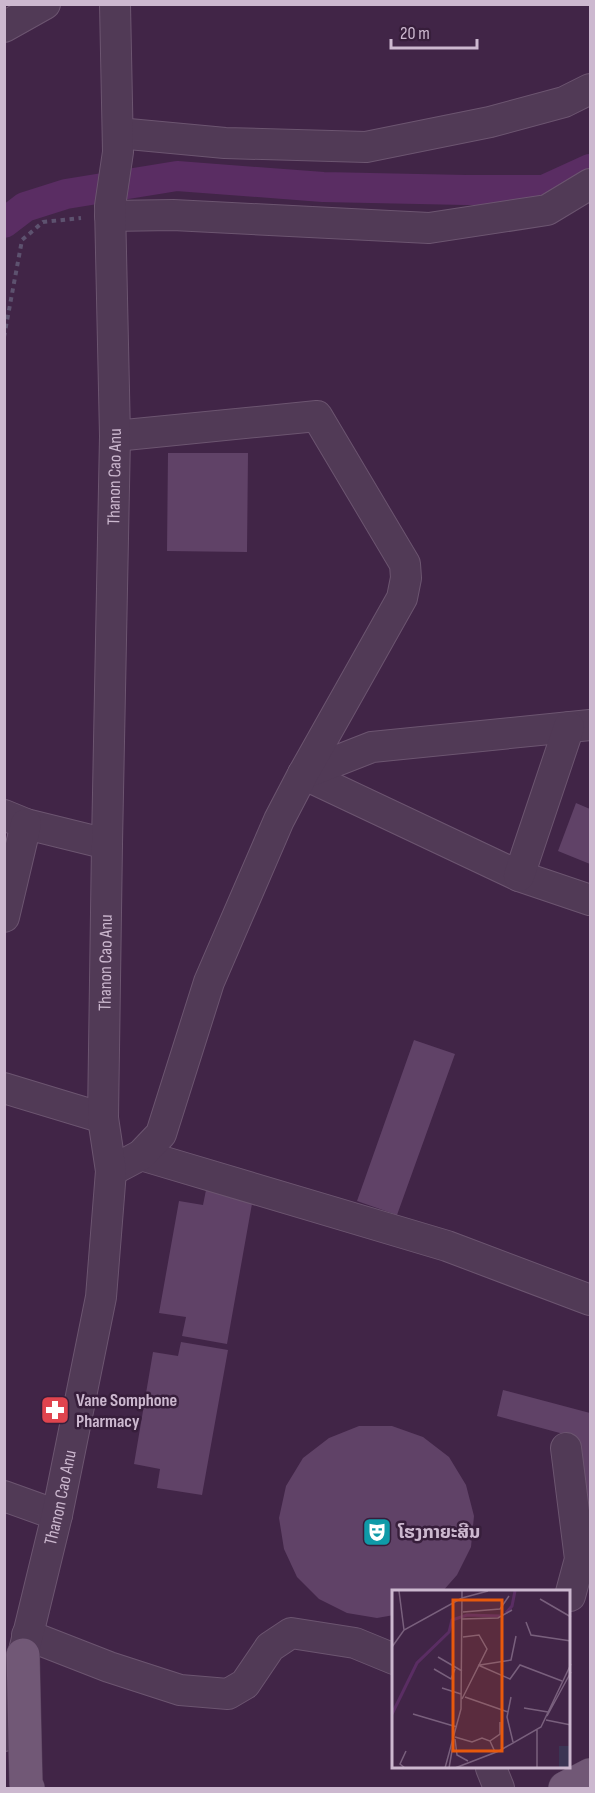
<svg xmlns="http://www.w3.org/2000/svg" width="595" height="1793" viewBox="0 0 595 1793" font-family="'Sofia Sans Condensed','Noto Sans Lao',sans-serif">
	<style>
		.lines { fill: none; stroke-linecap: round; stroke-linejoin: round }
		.canal { stroke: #5a2d63; stroke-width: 30 }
		.building { fill: #604267 }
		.minor-casing { stroke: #6c5570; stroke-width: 32 }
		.major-casing { stroke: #57405c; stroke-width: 34 }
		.path { stroke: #5d526f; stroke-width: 4; stroke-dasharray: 4.5 4.5; stroke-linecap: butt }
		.minor { stroke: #513a56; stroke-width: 30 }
		.major { stroke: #715876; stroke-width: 33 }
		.labels { text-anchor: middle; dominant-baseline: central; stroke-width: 5; stroke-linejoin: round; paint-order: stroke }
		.street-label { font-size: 18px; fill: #ccb8cf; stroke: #371e3b }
		.poi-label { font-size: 18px; font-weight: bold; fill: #ccb8cf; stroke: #371e3b; text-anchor: start }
		.inset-river { fill: none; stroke: #5a2d63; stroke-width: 3 }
		.inset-road { fill: none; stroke: #79607d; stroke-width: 1.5 }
		.view { fill: #e8590c; fill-opacity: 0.15; stroke: #e8590c; stroke-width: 3 }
		.inset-edge { fill: none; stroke: #ccb8cf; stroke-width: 3 }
	</style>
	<rect width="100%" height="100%" fill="#412547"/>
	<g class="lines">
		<path class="canal" d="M4,223L25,207L66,194L177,176L323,187L466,190H544L590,169"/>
	</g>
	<path class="building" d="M168,453H248L247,552L167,551Z
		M576,803L590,809V864L558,851Z
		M414,1040L455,1054L397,1215L357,1201Z
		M206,1190L253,1198L227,1344L182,1336L186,1317L159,1313L179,1201L203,1205Z
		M181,1342L228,1350L202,1495L157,1488L160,1469L134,1464L153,1352L178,1356Z
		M503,1390L590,1413V1575L571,1436L497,1416Z
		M359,1426H392L423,1437L449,1457L466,1485L474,1516L471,1547L457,1575L442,1592H394V1615L377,1618L347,1613L319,1599L297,1577L284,1549L279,1518L286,1486L303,1458L329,1438Z"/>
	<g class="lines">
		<g class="minor-casing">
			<g id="minor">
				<path d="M4,27L45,4"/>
				<path d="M118,133L225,143L366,147L490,122L564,102L590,89"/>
				<path d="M110,216L173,215L429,228L547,210L590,184"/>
				<path d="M303,774L519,876L590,900"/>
				<path d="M303,774L372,747L590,725"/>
				<path d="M4,815L26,824L107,844"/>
				<path d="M519,876L569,727"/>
				<path d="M4,917L26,824"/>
				<path d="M4,1088L103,1118"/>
				<path d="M141,1155L447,1246L590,1300"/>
				<path d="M111,1171L141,1155L161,1134L209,982L279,820L303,774L402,598L406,578L405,564L317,416L115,436"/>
				<path d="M566,1448L580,1559L570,1596"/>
				<path d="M4,1496L57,1515"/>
				<path d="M27,1635L109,1667L180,1690L228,1694L245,1684L270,1647L291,1633L355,1643L394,1659"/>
				<path id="s1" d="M4,1710L23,1655L57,1515L101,1297L111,1171L103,1118L107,844L115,436L110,206L118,152L115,4"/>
				<path d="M4,1736L6,1708"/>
				<path d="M491,1768L499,1788"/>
			</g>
		</g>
		<g class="major-casing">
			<path id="major" d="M23,1655L26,1784L28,1788
				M565,1788L590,1775"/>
		</g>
		<path class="path" d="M4,337L22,240L43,222L81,218"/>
		<use href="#minor" class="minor"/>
		<use href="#major" class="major"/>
	</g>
	<defs>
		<g id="pharmacy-square" transform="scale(1.5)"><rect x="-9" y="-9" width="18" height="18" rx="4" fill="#e0444e" stroke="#371e3b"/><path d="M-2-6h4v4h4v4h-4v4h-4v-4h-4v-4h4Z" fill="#fff"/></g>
		<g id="theatre-square" transform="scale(1.5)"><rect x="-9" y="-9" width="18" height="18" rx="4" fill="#0f9aa8" stroke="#371e3b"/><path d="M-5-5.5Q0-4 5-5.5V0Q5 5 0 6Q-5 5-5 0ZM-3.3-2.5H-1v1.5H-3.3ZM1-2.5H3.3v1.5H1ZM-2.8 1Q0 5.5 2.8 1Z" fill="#fff"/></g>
	</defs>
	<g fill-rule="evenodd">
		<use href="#pharmacy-square" x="55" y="1410"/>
		<use href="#theatre-square" x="377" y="1532"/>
	</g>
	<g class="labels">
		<g class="street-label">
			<text stroke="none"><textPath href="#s1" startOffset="1246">Thanon Cao Anu</textPath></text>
			<text stroke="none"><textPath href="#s1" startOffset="760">Thanon Cao Anu</textPath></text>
			<text stroke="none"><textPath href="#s1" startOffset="220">Thanon Cao Anu</textPath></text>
		</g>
		<g class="poi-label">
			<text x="76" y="1400">Vane Somphone<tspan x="76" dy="21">Pharmacy</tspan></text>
			<text x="398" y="1532">ໂຮງກາຍະສີນ</text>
		</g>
	</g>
	<g transform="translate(392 1590)">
		<rect width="178" height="178" fill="#412547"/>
		<path d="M167,156H178V178H167Z" fill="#3b3554"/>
		<path class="inset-river" d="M114,23L120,16L123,1M0,124L25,73L57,42L60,30L75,25L108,26"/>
		<path class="inset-road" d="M7,1L12,40M148,9L179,27M71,22L108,19L117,6M70,29L106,28L120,20M134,32L139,45L179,51M0,57L12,40L70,8L96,1M46,67L70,81M86,75L118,89L128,75L170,91M88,75L119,70L124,46M42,79L59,89L63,79M50,98L69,104M73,107L116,122M119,107L115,127L121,152M70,109L95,59L87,45L71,47M132,118L156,122M21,124L65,137M155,126L179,82M154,130L179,135M145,140V178M63,147L80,152L90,148L98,151L103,162M63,149L65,165L76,171M98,151L108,144V132M13,178L8,174L14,161M53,178L69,119L70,1M57,178L61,155M63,178L107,161L149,137L179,74"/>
		<path class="view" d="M61,10H110V161H61Z"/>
		<rect width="178" height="178" class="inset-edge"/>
	</g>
	<rect width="595" height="1793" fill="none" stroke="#ccb8cf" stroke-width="12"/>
	<path d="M391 39v9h86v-9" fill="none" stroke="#ccb8cf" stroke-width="3"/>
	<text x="400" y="39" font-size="18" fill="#ccb8cf" stroke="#371e3b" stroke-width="4.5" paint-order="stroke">20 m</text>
</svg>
